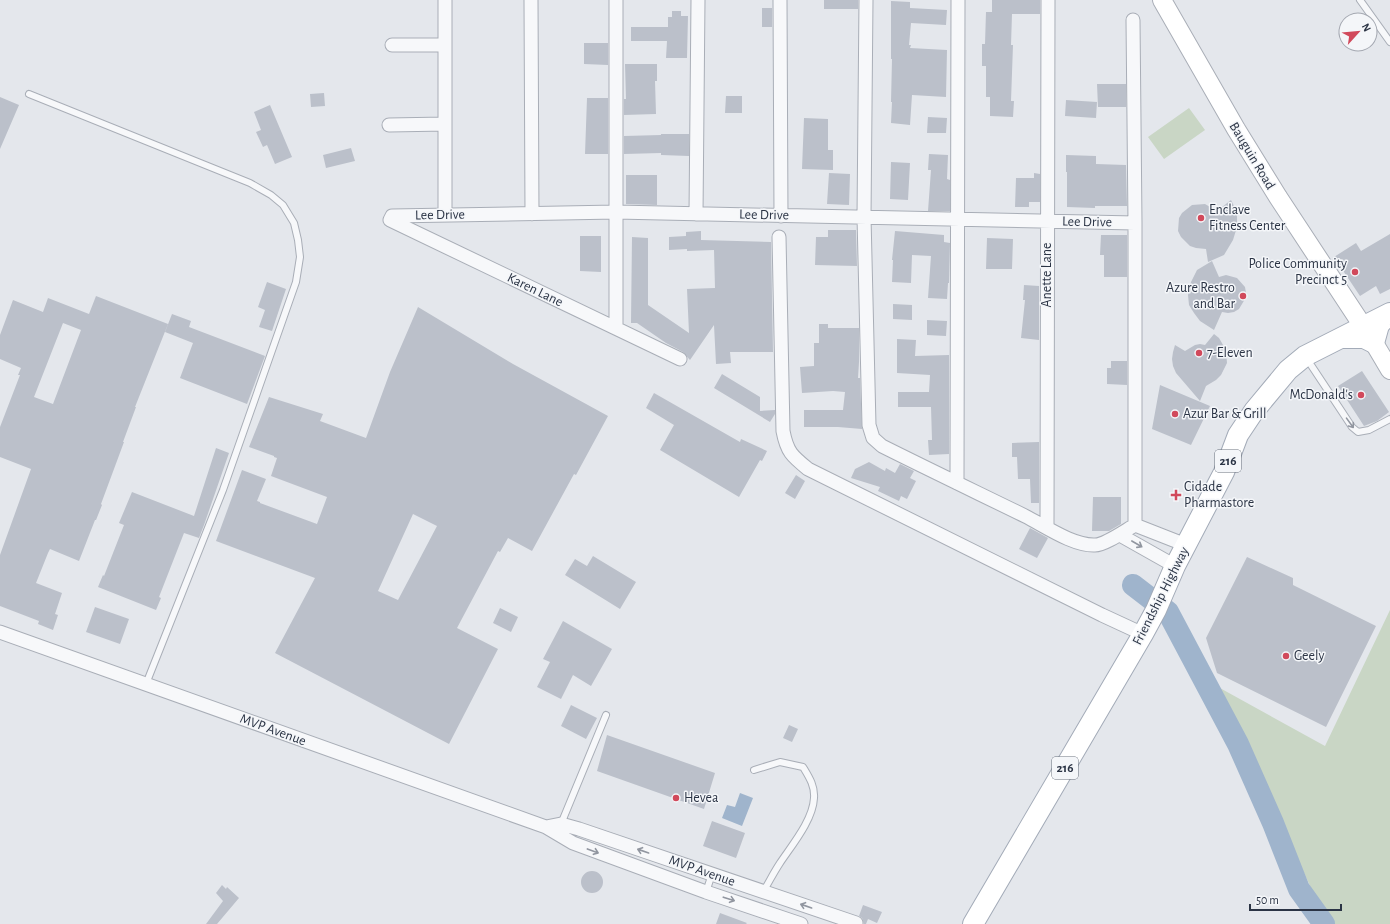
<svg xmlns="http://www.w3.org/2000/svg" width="1390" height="924" viewBox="0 0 1390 924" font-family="'Alegreya Sans',sans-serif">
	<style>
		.green { fill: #c9d6c5 }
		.water { fill: #9fb4cc }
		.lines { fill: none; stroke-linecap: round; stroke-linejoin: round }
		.river { stroke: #9fb4cc; stroke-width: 22 }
		.building { fill: #bbc0ca; fill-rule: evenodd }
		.lane-casing { stroke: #a9aeb7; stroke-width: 8 }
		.street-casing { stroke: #a9aeb7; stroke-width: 15 }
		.secondary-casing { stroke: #a9aeb7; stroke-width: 20 }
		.primary-casing { stroke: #a3abb8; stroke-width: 22 }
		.lane { stroke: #f7f8fa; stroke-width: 6 }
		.street { stroke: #f7f8fa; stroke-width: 13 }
		.secondary { stroke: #fff; stroke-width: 18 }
		.primary { stroke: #fff; stroke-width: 20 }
		.oneway { stroke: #9196a0 }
		.poi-dot { fill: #d1495b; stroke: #f4f6f9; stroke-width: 1.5 }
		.labels { text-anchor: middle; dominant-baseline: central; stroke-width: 3; stroke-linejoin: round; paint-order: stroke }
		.shield { fill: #f4f6f9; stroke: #676e7b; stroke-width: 1 }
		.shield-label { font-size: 13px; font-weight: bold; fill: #2b3445 }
		.street-label { font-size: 14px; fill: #2b3445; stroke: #f4f6f9 }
		.poi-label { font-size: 14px; fill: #2b3445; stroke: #f4f6f9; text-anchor: start }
	</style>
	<rect width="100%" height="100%" fill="#e4e7ec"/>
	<path class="green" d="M1189,108L1205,130L1164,159L1148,137Z
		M1390,610V924H1328L1266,792L1209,682L1325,746Z"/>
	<path class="water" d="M740,793L753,798L742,826L722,818L727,805L735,807Z"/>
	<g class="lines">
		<path class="river" d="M1133,585L1168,612L1238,744L1273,823L1299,889L1324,924"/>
	</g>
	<path class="building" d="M824,0H858V9H824Z
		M992,0H1040V14H1012L1011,45H1013L1011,101H1014L1013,117L990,116V97H986V66H982V44H985L986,12H992Z
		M891,1L910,2V8L947,10L946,25L911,23L909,45H911L910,48L947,50L946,97L912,95L910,125L891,123L892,102H891L892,59H891Z
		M762,8H772V27H762Z
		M672,11H681V16H688L687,58H666L667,41H631V27H668V17H672Z
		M584,43H608V65L584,64Z
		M625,64H657V81H655L656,114L624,115V99H626Z
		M1097,84H1126V107H1098Z
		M324,93L325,106L311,107L310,94Z
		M726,96H742V113H725Z
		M0,97L19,105L0,149Z
		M587,98H608V154H585Z
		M1066,100L1097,102L1096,118L1065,116Z
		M270,105L292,157L275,164L267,145L263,147L256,132L261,130L254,112Z
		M928,117L947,118L946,133H927Z
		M804,118L828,119V150H833V170L802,169Z
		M661,134H689V156L661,155V153L624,154V136L661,135Z
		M351,148L355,161L326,168L323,155Z
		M929,154L948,155L947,179L950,180V211H928L931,170H928Z
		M1066,155L1096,156V164L1126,165L1127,206H1095V208L1067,207V172H1066Z
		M891,162L910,163L908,200L890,199Z
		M829,173L850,174L849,205L827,204Z
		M1034,173L1040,174V202H1029V207H1015L1016,178H1034Z
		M626,175H657V205L626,204Z
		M1231,200L1235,208L1237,216V227L1233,240L1224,255L1208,262L1206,249L1196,248L1190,246L1181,237L1178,231L1179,218L1182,213L1192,205L1205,204L1217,211Z
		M828,230H856L857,266L815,265L816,237H828Z
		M701,231V240L771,242L773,352H730L731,363L716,364L714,325L690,360L683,352L666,343L637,323H631L632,237L648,238V305L689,333L687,289L715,288L714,250L687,251V249L669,250V237L686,236V232Z
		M895,231L944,235V242L950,243L949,283H948L947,299L928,298L931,256L912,255L911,283L892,282L893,260H892Z
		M1390,234V289L1380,294L1376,286L1360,296L1334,257L1356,243L1361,251Z
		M1101,235H1127V277H1104V255H1100Z
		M580,236H601V272L580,271Z
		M987,238L1013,239L1012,269H986Z
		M1212,261L1219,277L1226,275L1237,278L1245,287L1246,293L1245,299L1239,309L1234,312L1228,313L1222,312L1214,330L1200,321L1194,313L1189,305L1188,295L1191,282L1197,270Z
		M267,282L286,289L272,331L259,327L265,310L258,307Z
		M1024,285L1039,286V340L1021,338L1025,300H1023Z
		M96,296L168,324L135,407H136L123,442H124L101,504L102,505L96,520H95L79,561L50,549L48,553L36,583L62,593L55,614L58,615L53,630L38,624L39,621L0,606V555L31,469L0,457V427L20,375H18L21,368L0,359V335L13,300L43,312L48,298L89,314ZM63,323L81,330L53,404L34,397Z
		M893,304L912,305V320L893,319Z
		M418,307L513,364L608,416L576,475L574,474L532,551L508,538L500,552L498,551L457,628L498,649L449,744L275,653L315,578L216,541L242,470L266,479L257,501L260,502V503L317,524L327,497L271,476L277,458L274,457V456L249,447L269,397L323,414L320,421L366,438L390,372ZM413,514L437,526L398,600L378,591Z
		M172,314L191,321L189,327L265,356L247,404L180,378L193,343L165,332Z
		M927,320L947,321L946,336L927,335Z
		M819,324H828V328H859V362L858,378H860L862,429L838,427H804V410H843L845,392L833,391L802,393L800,367L814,366V343H819Z
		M1214,334L1219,338L1226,350L1227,363L1221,375L1216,380L1206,386L1200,401L1176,373L1173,366L1172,359L1173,352L1175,345L1185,351L1195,345L1200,344L1205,345Z
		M897,339L916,340L915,356L949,355V454L929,455L928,440H932L931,407H898V392H929L930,375L897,373Z
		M1111,361H1127V385L1107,384V368H1111Z
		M1362,371L1389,412L1377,421L1364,426L1338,386Z
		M722,374L760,397V411L775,410V414L770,422L714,388Z
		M1160,385L1210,406L1191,445L1152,429Z
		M654,393L740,442L741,439L767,451L762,461L760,460L739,497L660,450L674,425L646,408Z
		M1039,442V503H1031L1030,479H1018L1017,457H1012V443Z
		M216,448L229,453L204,525L199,538L184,533L159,597L161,598L156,610L98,587L103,575L104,576L124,525L119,523L132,492L194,516Z
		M869,462L885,471L886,468L895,473L900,464L914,471L910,478L916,481L907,499L901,496L899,501L878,491L880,487L851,478L855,469Z
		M796,475L805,481L795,499L785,493Z
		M1093,497H1121V524L1109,531H1092Z
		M1030,528L1048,538L1037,558L1019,549Z
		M593,556L636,582L620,609L565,575L575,559L587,566Z
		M1247,557L1293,578V585L1376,626L1326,727L1217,673L1206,638Z
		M95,607L129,619L120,644L86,632Z
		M500,608L518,617L511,632L493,623Z
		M563,621L612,649L591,686L573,675L561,699L537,687L550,662L543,659Z
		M571,705L597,718L586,739L561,726Z
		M789,725L798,729L792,742L783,738Z
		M607,735L715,773L704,809L597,771Z
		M712,821L745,833L736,858L703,846Z
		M581 882a11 11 0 1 1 22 0a11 11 0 1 1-22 0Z
		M222,885L226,889L227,887L239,898L217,924H206L223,901L216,893Z
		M863,905L882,912L877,923L868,919L866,924H864L862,918L859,916Z
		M720,913L747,923L746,924H716Z"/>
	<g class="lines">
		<g class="lane-casing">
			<path id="lane" d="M1360,0L1390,42
				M29,94L250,183L271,195L283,205L294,223L298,240L300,257L296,282L223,490L146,684
				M1307,359L1352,427L1358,432L1369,430L1390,419
				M754,770L780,762L803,767C809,777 815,786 814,798C813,820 792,845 780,863C774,872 769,882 763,892
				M561,824L606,715
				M706,892L712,874"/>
		</g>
		<g class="street-casing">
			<path id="street" d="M531,0L532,214
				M616,0V328
				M780,0L781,216
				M866,0L864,217L869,425L873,438L882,446C930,470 978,493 1025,516C1045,526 1073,546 1095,545C1105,545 1126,530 1135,525V223L1133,20
				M392,45H445
				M389,125L445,124
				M696,214L698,0
				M445,215V0
				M779,237L783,431C787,452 792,456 808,469L1102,615L1143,634
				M680,359L390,220L392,216L616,212L1135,223
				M957,483L958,0
				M1135,525L1186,545
				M1047,527L1048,0
				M1120,535L1175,566
				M0,632L546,827L573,843L706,892L801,924
				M546,827L561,824L579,829L856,923"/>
		</g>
		<g class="secondary-casing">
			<path id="secondary" d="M1162,0L1236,129L1278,197L1374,343L1390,370"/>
		</g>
		<g class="primary-casing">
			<path id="primary" d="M1342,338H1364L1374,343L1379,325L1389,314
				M973,924L1143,634L1156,610L1175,566L1224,472L1238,435L1254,411L1288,370L1305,356L1390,313"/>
		</g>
		<use href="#lane" class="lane"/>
		<use href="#street" class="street"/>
		<use href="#secondary" class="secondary"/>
		<use href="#primary" class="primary"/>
	</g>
	<defs><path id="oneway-shaft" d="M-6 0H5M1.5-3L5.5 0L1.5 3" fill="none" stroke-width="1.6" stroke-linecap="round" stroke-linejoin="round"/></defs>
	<g class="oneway">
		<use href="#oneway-shaft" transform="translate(1350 423) rotate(54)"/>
		<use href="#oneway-shaft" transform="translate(1137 544) rotate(30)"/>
		<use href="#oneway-shaft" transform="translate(593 851) rotate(20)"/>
		<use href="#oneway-shaft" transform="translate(643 851) rotate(-161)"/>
		<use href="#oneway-shaft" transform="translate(729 899) rotate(18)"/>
		<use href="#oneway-shaft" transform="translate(806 906) rotate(-161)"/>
	</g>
	<g class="poi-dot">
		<circle cx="1201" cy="218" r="4"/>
		<circle cx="1355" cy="272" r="4"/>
		<circle cx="1243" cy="296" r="4"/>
		<circle cx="1199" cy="353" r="4"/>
		<circle cx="1361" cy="395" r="4"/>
		<circle cx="1175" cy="414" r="4"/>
		<path d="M1174 489h4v4h4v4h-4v4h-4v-4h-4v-4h4z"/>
		<circle cx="1286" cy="656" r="4"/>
		<circle cx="676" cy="798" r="4"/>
	</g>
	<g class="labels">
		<g class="shield">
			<rect x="1215" y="450" width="26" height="22" rx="3"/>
			<rect x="1052" y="757" width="26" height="22" rx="3"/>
		</g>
		<g class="shield-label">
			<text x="1228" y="461">216</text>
			<text x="1065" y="768">216</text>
		</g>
		<g class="street-label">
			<text transform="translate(1252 156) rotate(59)">Bauguin Road</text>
			<text transform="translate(440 215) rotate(-1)">Lee Drive</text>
			<text transform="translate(764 215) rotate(1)">Lee Drive</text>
			<text transform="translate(1087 222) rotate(1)">Lee Drive</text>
			<text transform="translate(1047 275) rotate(-90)">Anette Lane</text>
			<text transform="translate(535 290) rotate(26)">Karen Lane</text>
			<text transform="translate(1161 596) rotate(-63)">Friendship Highway</text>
			<text transform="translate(273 730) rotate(20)">MVP Avenue</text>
			<text transform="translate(702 871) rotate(19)">MVP Avenue</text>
		</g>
		<g class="poi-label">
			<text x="1209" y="210">Enclave<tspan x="1209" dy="16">Fitness Center</tspan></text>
			<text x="1347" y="264" text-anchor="end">Police Community<tspan x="1347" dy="16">Precinct 5</tspan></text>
			<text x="1235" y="288" text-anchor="end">Azure Restro<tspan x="1235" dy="16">and Bar</tspan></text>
			<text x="1207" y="353">7-Eleven</text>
			<text x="1353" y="395" text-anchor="end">McDonald's</text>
			<text x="1183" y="414">Azur Bar &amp; Grill</text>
			<text x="1184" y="487">Cidade<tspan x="1184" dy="16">Pharmastore</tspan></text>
			<text x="1294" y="656">Geely</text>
			<text x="684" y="798">Hevea</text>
		</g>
	</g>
	<g transform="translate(1358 32) rotate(63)"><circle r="19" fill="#f4f6f9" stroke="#a4a8b1"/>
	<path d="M0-3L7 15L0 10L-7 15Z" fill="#d1495b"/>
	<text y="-6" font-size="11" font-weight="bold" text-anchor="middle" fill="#2b3445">N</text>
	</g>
	<path d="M1250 904v6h91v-6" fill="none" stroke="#2b3445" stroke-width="2"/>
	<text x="1256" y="904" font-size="12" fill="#2b3445" stroke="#f4f6f9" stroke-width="3" paint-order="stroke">50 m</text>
</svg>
